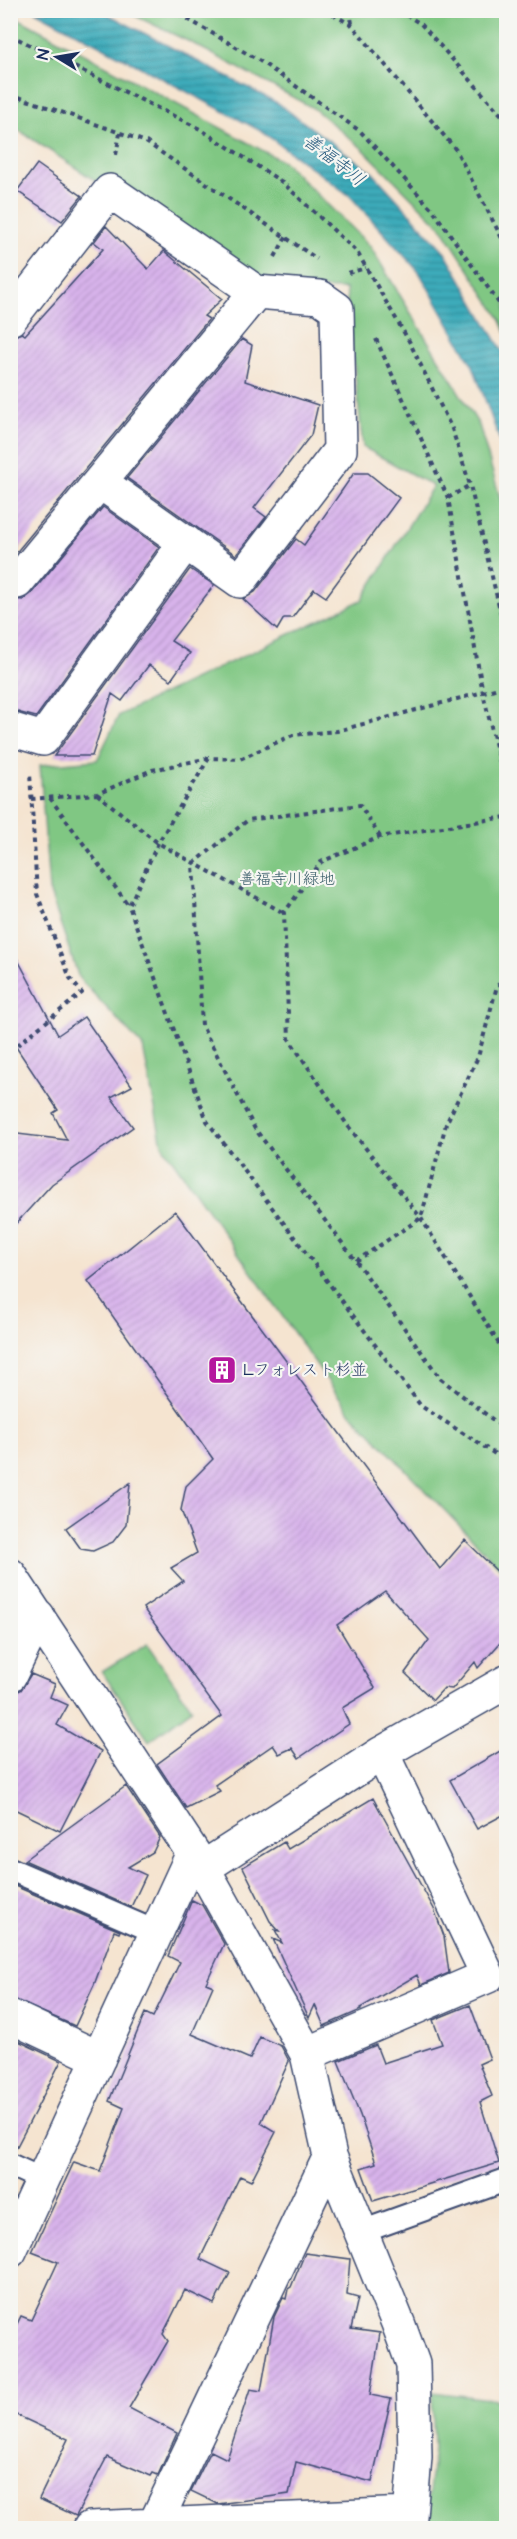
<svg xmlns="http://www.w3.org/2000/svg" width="517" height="2539" viewBox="0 0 517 2539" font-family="'Architects Daughter','Klee One',sans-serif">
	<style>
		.green { fill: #80c783; stroke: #4e7b70; stroke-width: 1.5 }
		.water { fill: url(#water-rules); stroke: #2c6d8c; stroke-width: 1.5 }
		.building { fill: url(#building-hatch) }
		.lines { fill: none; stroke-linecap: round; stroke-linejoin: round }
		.service-casing { stroke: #3c4a6f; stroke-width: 26 }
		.minor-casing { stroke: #3c4a6f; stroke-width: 36 }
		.path { stroke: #3c4a6f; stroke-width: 4; stroke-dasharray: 4.5 4.5; stroke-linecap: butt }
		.service { stroke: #fff; stroke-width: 22 }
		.minor { stroke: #fff; stroke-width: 33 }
		.labels { text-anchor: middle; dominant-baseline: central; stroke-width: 4.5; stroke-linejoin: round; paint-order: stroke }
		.park-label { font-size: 16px; fill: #395d69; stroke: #f6f6f2 }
		.poi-label { font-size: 16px; fill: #1b2f5e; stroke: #f6f6f2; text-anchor: start }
		.water-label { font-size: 18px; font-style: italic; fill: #275a7e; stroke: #f6f6f2 }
	</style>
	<defs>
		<pattern id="water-rules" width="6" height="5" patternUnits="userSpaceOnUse" patternTransform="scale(1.5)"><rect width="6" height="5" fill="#3cabba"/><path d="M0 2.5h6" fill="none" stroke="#328c9a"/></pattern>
		<pattern id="building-hatch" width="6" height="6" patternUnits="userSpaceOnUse" patternTransform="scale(1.5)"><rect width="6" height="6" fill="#d8b3eb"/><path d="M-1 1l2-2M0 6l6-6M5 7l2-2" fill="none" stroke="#b99acc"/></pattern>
	</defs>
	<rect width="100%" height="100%" fill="#f6f6f2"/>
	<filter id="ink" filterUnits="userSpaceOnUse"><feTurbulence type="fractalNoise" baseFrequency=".0167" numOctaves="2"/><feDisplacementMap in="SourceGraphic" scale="12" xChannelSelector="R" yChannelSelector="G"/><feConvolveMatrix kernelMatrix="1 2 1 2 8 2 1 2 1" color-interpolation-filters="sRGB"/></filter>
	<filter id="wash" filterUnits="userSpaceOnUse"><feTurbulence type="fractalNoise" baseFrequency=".008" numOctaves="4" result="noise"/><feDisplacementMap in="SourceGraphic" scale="24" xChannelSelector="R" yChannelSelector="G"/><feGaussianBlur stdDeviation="1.35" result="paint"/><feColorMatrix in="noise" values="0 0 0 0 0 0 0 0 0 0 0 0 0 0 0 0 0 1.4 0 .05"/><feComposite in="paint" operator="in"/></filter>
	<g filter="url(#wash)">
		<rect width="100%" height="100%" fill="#f5e4d0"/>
		<path class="green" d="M125,11H506V333L500,318L442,228L363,149L313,108L192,43Z
			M10,14L284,162L370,246L479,425L506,518V1574L349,1411L162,1145L143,1047L79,978L49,890L40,765L97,760L119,715L362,600L433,486L363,447L346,289L258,288L11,125Z
			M147,1644L192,1709L149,1741L102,1672Z
			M432,2392L506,2401V2528H425L434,2448Z"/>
		<path class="water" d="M35,11H102L277,103L372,172L445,252L503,352L506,362V458L473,366L419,272L350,196L261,131Z"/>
		<g id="blocks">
			<path class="building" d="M37,164L82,196L62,221L17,191Z
				M106,226L148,269L164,251L222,299L204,316L209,319L10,560V337L22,333L25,335L103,249L94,242Z
				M242,339L252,345L245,381L318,405L311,435L254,508L266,517L236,555L127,478Z
				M354,473H368L399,498L326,597L314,589L292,618H284L277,630L243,599L255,592L296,539L304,545Z
				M103,507L159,547L36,717L21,713L10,707V599L23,600L31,594Z
				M190,569L214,585L171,641L190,653L171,680L149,665L122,701L112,694L92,756H54Z
				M10,945L58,1035L84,1017L132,1086L111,1097L133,1127L52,1184L10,1230V1133L67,1140L53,1113L58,1110L10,1038Z
				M175,1211L440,1569L465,1540L507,1581V1635L478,1668L475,1662L452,1689L444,1688L433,1700L405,1673L429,1640L385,1591L337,1625L375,1688L342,1708L349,1724L299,1758L292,1748L279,1754L273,1745L215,1785L220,1791L186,1808L157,1764L222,1716L143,1608L183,1581L171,1568L197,1553L181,1510L186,1486L213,1459L88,1281Z
				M130,1483L126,1525L113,1542L93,1551L81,1549L66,1528Z
				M31,1674L55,1684L50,1697L68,1705L57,1725L101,1751L60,1831L10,1807V1698L13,1693L21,1690Z
				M507,1747V1813L477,1829L450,1780Z
				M126,1786L160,1837L153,1852L128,1867L146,1875L131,1907L24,1860Z
				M373,1798L434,1909L444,1936L449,1973L421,1985L417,1975L360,2008L361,2010L324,2026L315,2005L309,2018L273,1939L282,1943L275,1930L279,1931L270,1921L243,1867L284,1842L288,1849Z
				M10,1884L120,1931L119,1933L114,1931L94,1985L75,2026L10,1998Z
				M192,1900L202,1905L224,1944L206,1983L213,1986L192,2034L250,2059L260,2037L281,2046L289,2061L261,2123L276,2132L251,2181L240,2176L200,2259L230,2273L214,2304L185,2290L163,2334L168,2341L129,2408L177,2433L158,2475L153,2473L151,2476L107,2457L76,2516L39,2499L68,2439L10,2412V2338L21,2316L31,2320L58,2262L32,2252L74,2162L100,2171L124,2108L109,2101L145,2013L153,2017L180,1962L168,1956Z
				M470,2005L490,2059L479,2064L492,2096L480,2102L499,2163L373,2201L361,2168L376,2163L360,2115L338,2061L376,2045L383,2063L442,2044L433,2020Z
				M10,2037L61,2061L14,2152H10Z
				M305,2253L350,2259L347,2295L358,2298L351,2329L380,2333L370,2395L391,2399L372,2482L296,2462L289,2494L218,2504L191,2491L211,2451L227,2459L250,2389L261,2391L274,2317L283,2298L286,2299L288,2289L291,2287Z"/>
		</g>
	</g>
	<g filter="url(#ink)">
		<use href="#blocks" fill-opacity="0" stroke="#3c4a6f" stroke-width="1.5"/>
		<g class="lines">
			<g class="service-casing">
				<path id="service" d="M10,1869L156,1932
					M10,2165L43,2180
					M361,2232L506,2180"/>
			</g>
			<g class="minor-casing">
				<path id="minor" d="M10,319L110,191L256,292L320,297L337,309L340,450L240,581L100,482
					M17,582L256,292
					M10,729L43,739L186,542
					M10,1575L203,1868L307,2054L330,2156L398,2323L413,2364L415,2457L409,2528
					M10,1675L38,1616
					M203,1868L382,1753L506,1682
					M10,2016L99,2058
					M307,2054L488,1976L382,1753
					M10,2251L193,1853
					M154,2526L330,2156
					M90,2528L408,2514"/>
			</g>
			<path class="path" d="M172,10L260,61L360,131L432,209L506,313
				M325,10L352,25L456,150L506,246
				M350,10L352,24
				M398,10L421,24L506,120
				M10,35L200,129L282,182L357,252L409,341L452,429L470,485L506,635
				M10,94L146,142L317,259
				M116,155L120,133
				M275,257L286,237
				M348,273L366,268
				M376,339L448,498L483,693L506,788
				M448,498L470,485
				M209,758L158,843L129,906L207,1121L421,1406L506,1461
				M97,794L158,843L284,913
				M50,798L129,906
				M31,799L97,794L152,770L209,758L240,759L293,735L337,731L506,686
				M506,817L380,837L321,862L284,913L289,1039L348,1126L421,1218L506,1355
				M380,837L360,805L248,820L193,864L202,1026L255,1129L356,1261L441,1379L506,1430
				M10,1051L82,993L70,978L37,894L30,773
				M356,1261L421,1218L446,1124L478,1057L497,986L506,978"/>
			<use href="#service" class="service"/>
			<use href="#minor" class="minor"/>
		</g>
	</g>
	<defs>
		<g id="building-square" transform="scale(1.5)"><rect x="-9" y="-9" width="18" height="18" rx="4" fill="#b5179e" stroke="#f6f6f2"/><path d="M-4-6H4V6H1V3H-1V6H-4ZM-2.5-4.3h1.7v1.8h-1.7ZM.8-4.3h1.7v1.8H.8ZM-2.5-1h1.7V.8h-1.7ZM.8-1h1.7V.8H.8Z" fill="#fff"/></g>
	</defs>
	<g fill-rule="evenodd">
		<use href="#building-square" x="222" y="1370"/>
	</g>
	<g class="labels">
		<g class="park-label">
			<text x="287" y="879">善福寺川緑地</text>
		</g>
		<g class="poi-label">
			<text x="243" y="1370">Lフォレスト杉並</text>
		</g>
		<g class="water-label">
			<text transform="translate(334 160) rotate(38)">善福寺川</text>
		</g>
	</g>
	<rect width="517" height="2539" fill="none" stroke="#f6f6f2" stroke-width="36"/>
	<g transform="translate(57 57) rotate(281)" stroke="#f6f6f2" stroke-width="4.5" paint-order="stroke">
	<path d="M0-4.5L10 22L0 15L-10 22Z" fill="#1b2f5e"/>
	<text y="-9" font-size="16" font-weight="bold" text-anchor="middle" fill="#1b2f5e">N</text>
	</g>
</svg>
